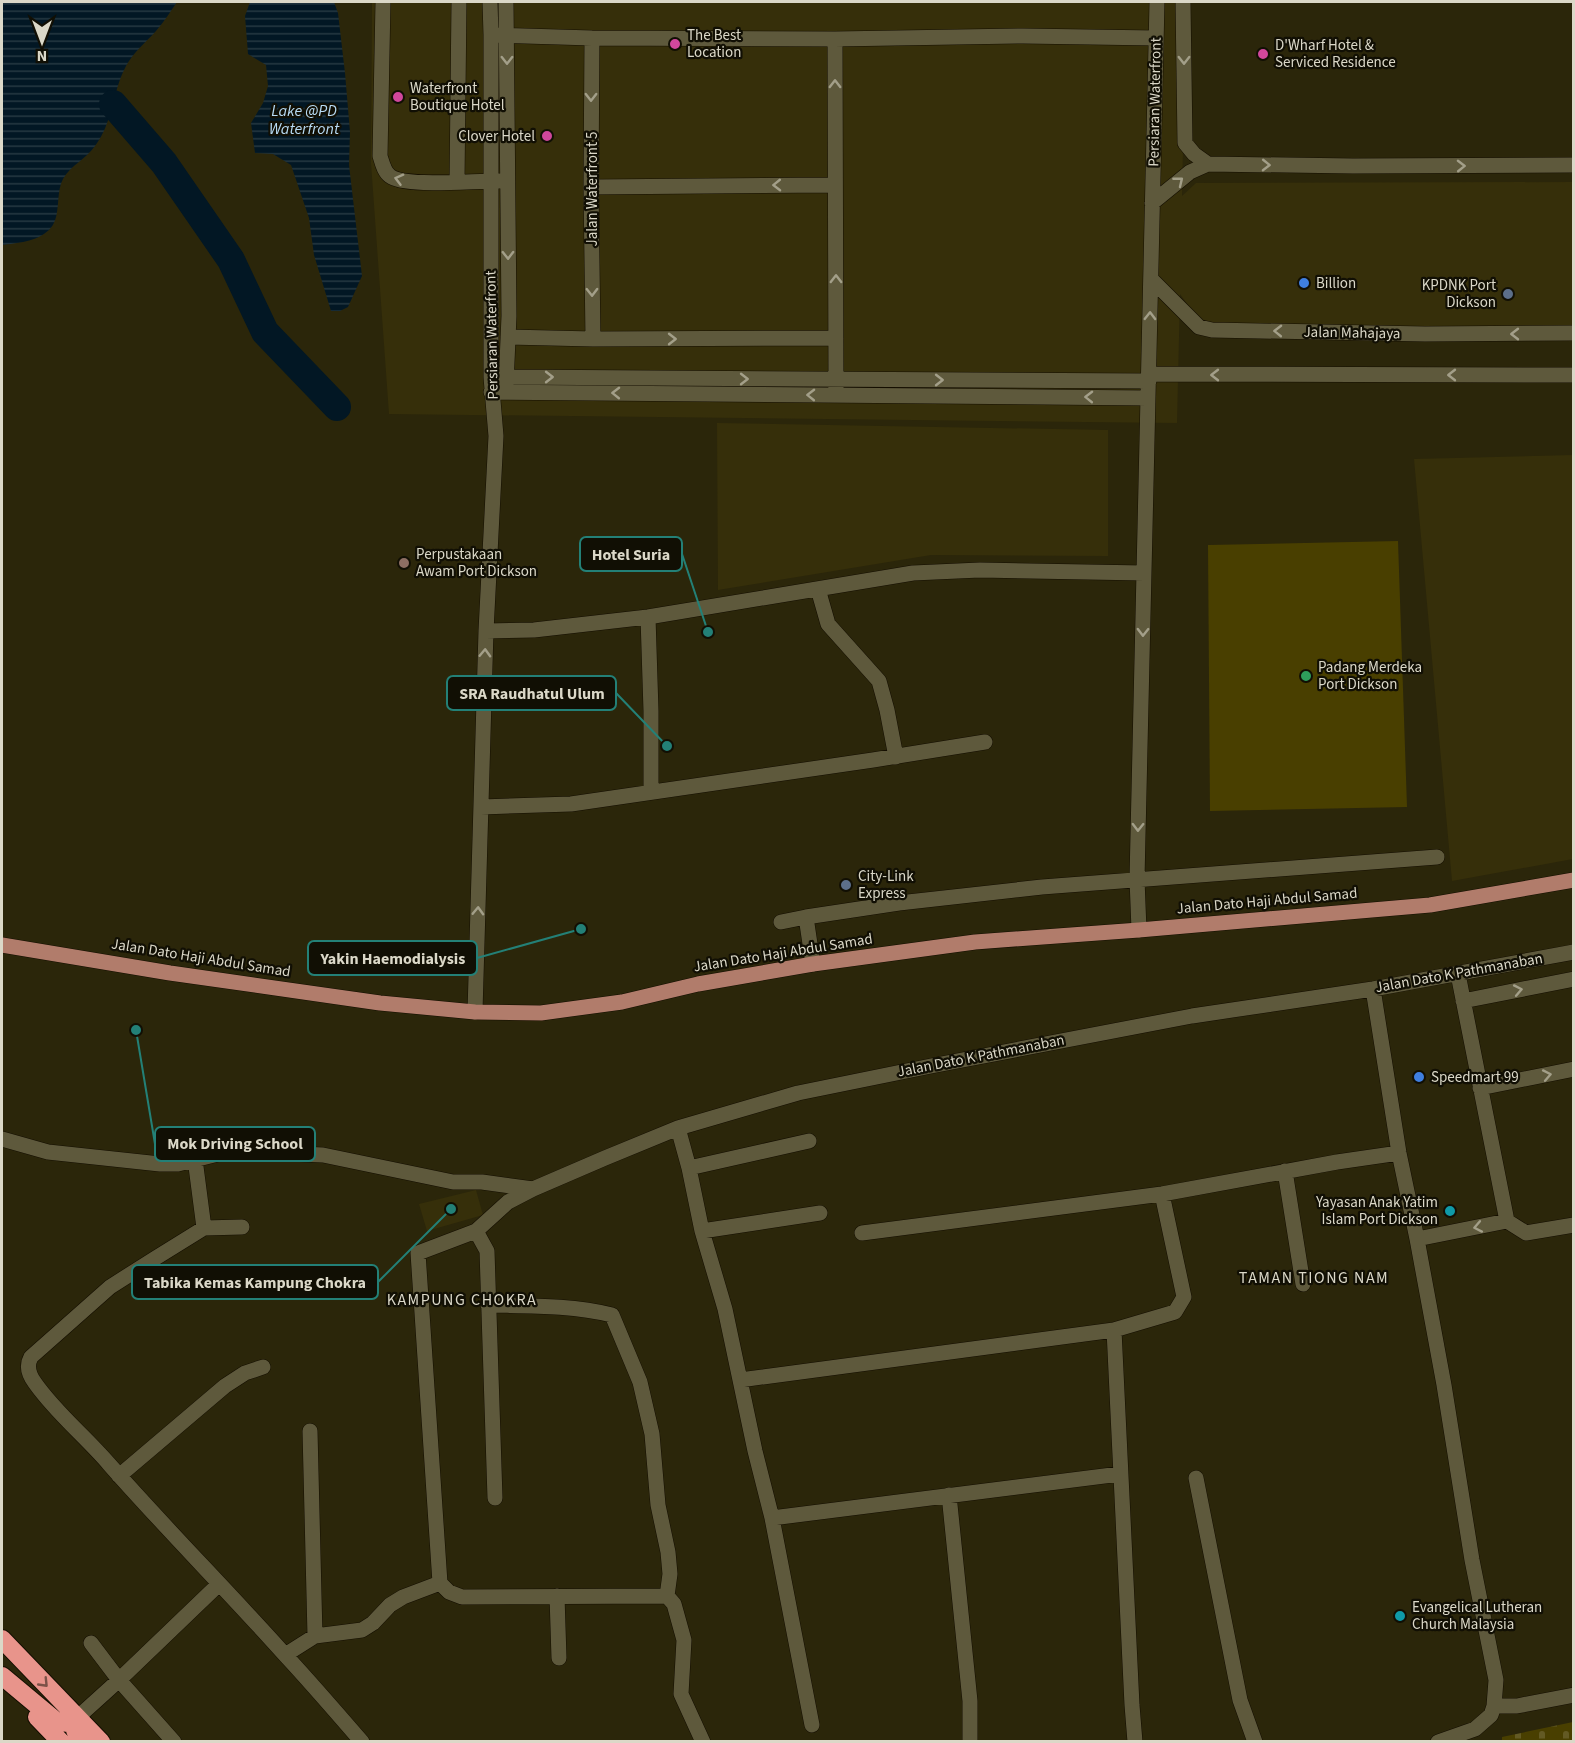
<svg xmlns="http://www.w3.org/2000/svg" width="1575" height="1743" viewBox="0 0 1575 1743" font-family="'Source Sans 3',sans-serif">
	<style>
		.built { fill: #362f0a }
		.green { fill: #493f00 }
		.cemetery { fill: url(#cemetery-stones) }
		.water { fill: url(#water-rules) }
		.lines { fill: none; stroke-linecap: round; stroke-linejoin: round }
		.river { stroke: #021724; stroke-width: 28 }
		.minor-casing { stroke: #140e00; stroke-width: 16 }
		.major-casing { stroke: #140e00; stroke-width: 16 }
		.highway-casing { stroke: #140e00; stroke-width: 20 }
		.minor { stroke: #5e593c; stroke-width: 15 }
		.major { stroke: #b17c6b; stroke-width: 15 }
		.highway { stroke: #e8948b; stroke-width: 18 }
		.oneway { stroke: #a39f89 }
		.oneway2 { stroke: #7c5248 }
		.hotel-dot { fill: #d1479c; stroke: #110f04; stroke-width: 2 }
		.shop-dot { fill: #3f7fe0; stroke: #110f04; stroke-width: 2 }
		.service-dot { fill: #5c6f8a; stroke: #110f04; stroke-width: 2 }
		.education-dot { fill: #8d6e63; stroke: #110f04; stroke-width: 2 }
		.leisure-dot { fill: #2e9e5b; stroke: #110f04; stroke-width: 2 }
		.culture-dot { fill: #0f9aa8; stroke: #110f04; stroke-width: 2 }
		.labels { text-anchor: middle; dominant-baseline: central; stroke-width: 4.5; stroke-linejoin: round; paint-order: stroke }
		.poi-label { font-size: 15px; fill: #dbd8c8; stroke: #110f04; text-anchor: start }
		.street-label { font-size: 15px; fill: #dbd8c8; stroke: #110f04 }
		.water-label { font-size: 16px; font-style: italic; fill: #b7daf3; stroke: #110f04 }
		.neighbourhood-label { font-size: 16px; letter-spacing: 1.5px; fill: #dbd8c8; stroke: #110f04 }
		.leader { fill: none; stroke: #238077; stroke-width: 2 }
		.callout-dot { fill: #238077; stroke: #110f04; stroke-width: 2 }
		.callout { fill: #110f04; stroke: #238077; stroke-width: 2 }
		.callout-label { font-size: 16px; text-anchor: middle; font-weight: bold; fill: #dbd8c8 }
	</style>
	<defs>
		<pattern id="cemetery-stones" width="16" height="16" patternUnits="userSpaceOnUse" patternTransform="scale(1.5)"><rect width="16" height="16" fill="#493f00"/><path d="M2 7V4a2 2 0 0 1 4 0v3zM10 15v-3a2 2 0 0 1 4 0v3z" fill="#635a24"/></pattern>
		<pattern id="water-rules" width="6" height="5" patternUnits="userSpaceOnUse" patternTransform="scale(1.5)"><rect width="6" height="5" fill="#021724"/><path d="M0 2.5h6" fill="none" stroke="#263842"/></pattern>
	</defs>
	<rect width="100%" height="100%" fill="#2b260a"/>
	<path class="built" d="M372,2H1186L1182,196L1196,183L1573,182V329L1203,326L1180,294L1177,423L389,414L371,163Z
		M717,423L1108,430V556L931,555L718,590Z
		M1573,455V859L1452,881L1414,459Z
		M476,1190L483,1215L427,1231L419,1204Z"/>
	<path class="green" d="M1398,541L1407,807L1210,811L1208,545Z"/>
	<path class="cemetery" d="M1573,1722V1741H1502V1737Z"/>
	<path class="water" d="M2,2H177C170,12 164,22 156,31C146,42 133,53 126,66C112,92 113,123 95,146C86,159 71,165 63,179C55,194 62,218 49,230C36,242 17,243 2,245Z
		M250,2H334L338,13L345,73L350,132L349,165L362,276L348,307L340,311H331L314,255L309,218L291,165L273,154L255,153L251,123L263,103L268,86L266,65L248,54L245,16Z"/>
	<g class="lines">
		<path class="river" d="M113,104L164,163L231,260L265,332L337,407"/>
		<g class="minor-casing">
			<path id="minor" d="M383,2L380,156C382,162 384,172 390,176C405,188 478,180 501,181
				M506,2L509,316L506,385
				M1183,2L1185,143L1194,154L1208,164
				M491,35L592,38L835,39L1023,36L1156,38
				M592,38L591,187L593,339
				M835,39L836,389
				M457,182L459,2
				M591,187L835,185
				M1152,203L1190,172L1208,164L1353,166L1574,165
				M1151,279L1199,327L1212,330L1425,334L1574,333
				M508,337L593,339L836,338
				M1149,374L1574,375
				M491,377L1149,381
				M491,392L1148,398
				M818,589L828,624L879,681L887,710L896,757
				M648,617L651,711V792
				M486,631L534,630L648,617L913,573L980,570L1144,573
				M481,807L571,804L873,760L985,742
				M781,922L806,917
				M1139,930L1137,879L1157,2
				M813,964L806,917L899,903L1042,887L1437,857
				M1458,974L1507,1221
				M1373,989L1399,1153L1417,1239L1444,1385L1472,1560L1496,1680L1494,1706L1491,1715L1475,1729L1438,1742
				M1463,1001L1574,979
				M475,1012L486,631L496,436L491,377V35L490,2
				M1480,1088L1574,1069
				M678,1128L689,1168L702,1231L725,1309L755,1451L772,1518L812,1725
				M2,1139L48,1152L160,1164H178L230,1151L323,1155L453,1182H482L533,1189
				M195,1159L204,1228
				M689,1168L809,1141
				M1285,1171L1303,1284
				M242,1227L204,1228L154,1259L110,1287L31,1357C26,1366 29,1375 35,1383C56,1413 85,1436 109,1464C166,1529 228,1591 286,1656C312,1684 337,1713 362,1742
				M476,1231L487,1251L495,1498
				M702,1231L820,1213
				M862,1233L1162,1194L1337,1162L1399,1153
				M1417,1239L1507,1221L1526,1233L1574,1225
				M488,1305C529,1306 572,1305 612,1315L640,1382L652,1434L658,1505L668,1552L670,1574L667,1596L674,1604L684,1640L681,1694L703,1742
				M1114,1330L1132,1705L1135,1742
				M740,1380L1114,1330L1175,1312L1184,1297L1162,1194
				M310,1431L315,1636
				M119,1476L225,1386L245,1373L263,1367
				M1196,1478L1240,1700L1255,1742
				M949,1495L970,1701V1742
				M772,1518L1120,1474
				M557,1596L559,1658
				M667,1596L462,1597L449,1592L440,1583L418,1253L476,1231L508,1202L533,1189L605,1158L678,1128L798,1093L931,1066L1192,1016L1373,989L1574,952
				M91,1643L119,1680L174,1742
				M285,1655L315,1636L362,1630L373,1623L390,1605L403,1597L440,1583
				M1494,1706H1517L1574,1695
				M77,1718L119,1680L218,1585"/>
		</g>
		<g class="major-casing">
			<path id="major" d="M2,945L170,973L380,1003L475,1012L541,1013L622,1002L698,984L813,964L975,942L1139,930L1430,905L1574,880"/>
		</g>
		<g class="highway-casing">
			<path id="highway" d="M2,1639L101,1742
				M2,1676L56,1721L67,1723L77,1718
				M37,1717L61,1742
				M77,1718L75,1730L80,1742"/>
		</g>
		<use href="#minor" class="minor"/>
		<use href="#major" class="major"/>
		<use href="#highway" class="highway"/>
	</g>
	<defs><path id="oneway-chevron" d="M-2-3.5L2.5 0L-2 3.5" fill="none" stroke-width="1.6" stroke-linecap="round" stroke-linejoin="round" transform="scale(1.5)"/></defs>
	<g class="oneway">
		<use href="#oneway-chevron" transform="translate(507 60) rotate(90)"/>
		<use href="#oneway-chevron" transform="translate(1184 60) rotate(90)"/>
		<use href="#oneway-chevron" transform="translate(835 84) rotate(-90)"/>
		<use href="#oneway-chevron" transform="translate(591 97) rotate(90)"/>
		<use href="#oneway-chevron" transform="translate(1266 165) rotate(1)"/>
		<use href="#oneway-chevron" transform="translate(1461 166) rotate(-1)"/>
		<use href="#oneway-chevron" transform="translate(399 179) rotate(-165)"/>
		<use href="#oneway-chevron" transform="translate(1179 181) rotate(-39)"/>
		<use href="#oneway-chevron" transform="translate(777 185) rotate(179)"/>
		<use href="#oneway-chevron" transform="translate(508 255) rotate(89)"/>
		<use href="#oneway-chevron" transform="translate(836 279) rotate(-90)"/>
		<use href="#oneway-chevron" transform="translate(592 292) rotate(89)"/>
		<use href="#oneway-chevron" transform="translate(1150 316) rotate(-89)"/>
		<use href="#oneway-chevron" transform="translate(1278 331) rotate(-179)"/>
		<use href="#oneway-chevron" transform="translate(1515 334) rotate(180)"/>
		<use href="#oneway-chevron" transform="translate(672 339)"/>
		<use href="#oneway-chevron" transform="translate(1215 375) rotate(-180)"/>
		<use href="#oneway-chevron" transform="translate(1452 375) rotate(-180)"/>
		<use href="#oneway-chevron" transform="translate(549 377)"/>
		<use href="#oneway-chevron" transform="translate(744 379)"/>
		<use href="#oneway-chevron" transform="translate(939 380)"/>
		<use href="#oneway-chevron" transform="translate(616 393) rotate(-179)"/>
		<use href="#oneway-chevron" transform="translate(811 395) rotate(-179)"/>
		<use href="#oneway-chevron" transform="translate(1089 397) rotate(-179)"/>
		<use href="#oneway-chevron" transform="translate(1143 632) rotate(91)"/>
		<use href="#oneway-chevron" transform="translate(485 653) rotate(-88)"/>
		<use href="#oneway-chevron" transform="translate(1138 827) rotate(91)"/>
		<use href="#oneway-chevron" transform="translate(478 911) rotate(-88)"/>
		<use href="#oneway-chevron" transform="translate(1518 990) rotate(-11)"/>
		<use href="#oneway-chevron" transform="translate(1547 1075) rotate(-11)"/>
		<use href="#oneway-chevron" transform="translate(1478 1227) rotate(169)"/>
	</g>
	<use class="oneway2" href="#oneway-chevron" transform="translate(44 1683) rotate(46)"/>
	<g class="hotel-dot">
		<circle cx="675" cy="44" r="6"/>
		<circle cx="1263" cy="54" r="6"/>
		<circle cx="398" cy="97" r="6"/>
		<circle cx="547" cy="136" r="6"/>
	</g>
	<g class="shop-dot">
		<circle cx="1304" cy="283" r="6"/>
		<circle cx="1419" cy="1077" r="6"/>
	</g>
	<g class="service-dot">
		<circle cx="1508" cy="294" r="6"/>
		<circle cx="846" cy="885" r="6"/>
	</g>
	<circle class="education-dot" cx="404" cy="563" r="6"/>
	<circle class="leisure-dot" cx="1306" cy="676" r="6"/>
	<g class="culture-dot">
		<circle cx="1450" cy="1211" r="6"/>
		<circle cx="1400" cy="1616" r="6"/>
	</g>
	<g class="labels">
		<g class="poi-label">
			<text x="687" y="35">The Best<tspan x="687" dy="17">Location</tspan></text>
			<text x="1275" y="45">D'Wharf Hotel &amp;<tspan x="1275" dy="17">Serviced Residence</tspan></text>
			<text x="410" y="88">Waterfront<tspan x="410" dy="17">Boutique Hotel</tspan></text>
			<text x="535" y="136" text-anchor="end">Clover Hotel</text>
			<text x="1316" y="283">Billion</text>
			<text x="1496" y="285" text-anchor="end">KPDNK Port<tspan x="1496" dy="17">Dickson</tspan></text>
			<text x="416" y="554">Perpustakaan<tspan x="416" dy="17">Awam Port Dickson</tspan></text>
			<text x="1318" y="667">Padang Merdeka<tspan x="1318" dy="17">Port Dickson</tspan></text>
			<text x="858" y="876">City-Link<tspan x="858" dy="17">Express</tspan></text>
			<text x="1431" y="1077">Speedmart 99</text>
			<text x="1438" y="1202" text-anchor="end">Yayasan Anak Yatim<tspan x="1438" dy="17">Islam Port Dickson</tspan></text>
			<text x="1412" y="1607">Evangelical Lutheran<tspan x="1412" dy="17">Church Malaysia</tspan></text>
		</g>
		<g class="street-label">
			<text transform="translate(1155 102) rotate(-89)">Persiaran Waterfront</text>
			<text transform="translate(592 189) rotate(-90)">Jalan Waterfront 5</text>
			<text transform="translate(1352 333) rotate(1)">Jalan Mahajaya</text>
			<text transform="translate(492 335) rotate(-91)">Persiaran Waterfront</text>
			<text transform="translate(1267 901) rotate(-5)">Jalan Dato Haji Abdul Samad</text>
			<text transform="translate(783 953) rotate(-9)">Jalan Dato Haji Abdul Samad</text>
			<text transform="translate(201 958) rotate(9)">Jalan Dato Haji Abdul Samad</text>
			<text transform="translate(1459 973) rotate(-10)">Jalan Dato K Pathmanaban</text>
			<text transform="translate(981 1056) rotate(-11)">Jalan Dato K Pathmanaban</text>
		</g>
		<g class="water-label">
			<text x="304" y="111">Lake @PD<tspan x="304" dy="18">Waterfront</tspan></text>
		</g>
		<g class="neighbourhood-label">
			<text x="1314" y="1278">TAMAN TIONG NAM</text>
			<text x="462" y="1300">KAMPUNG CHOKRA</text>
		</g>
	</g>
	<path class="leader" d="M708 632L682 554M667 746L616 693M581 929L477 958M136 1030L155 1144M451 1209L378 1282"/>
	<g class="callout-dot">
		<circle cx="708" cy="632" r="6"/>
		<circle cx="667" cy="746" r="6"/>
		<circle cx="581" cy="929" r="6"/>
		<circle cx="136" cy="1030" r="6"/>
		<circle cx="451" cy="1209" r="6"/>
	</g>
	<g class="callout">
		<rect x="580" y="537" width="102" height="34" rx="6"/>
		<rect x="447" y="676" width="169" height="34" rx="6"/>
		<rect x="308" y="941" width="169" height="34" rx="6"/>
		<rect x="155" y="1127" width="160" height="34" rx="6"/>
		<rect x="132" y="1265" width="246" height="34" rx="6"/>
	</g>
	<g class="callout-label">
		<text x="631" y="560">Hotel Suria</text>
		<text x="532" y="699">SRA Raudhatul Ulum</text>
		<text x="393" y="964">Yakin Haemodialysis</text>
		<text x="235" y="1149">Mok Driving School</text>
		<text x="255" y="1288">Tabika Kemas Kampung Chokra</text>
	</g>
	<rect width="1575" height="1743" fill="none" stroke="#dbd8c8" stroke-width="6"/>
	<g transform="translate(42 42) rotate(180)" stroke="#110f04" stroke-width="4.5" paint-order="stroke">
	<path d="M0-4.5L10 22L0 15L-10 22Z" fill="#dbd8c8"/>
	<text y="-9" font-size="16" font-weight="bold" text-anchor="middle" fill="#dbd8c8">N</text>
	</g>
</svg>
